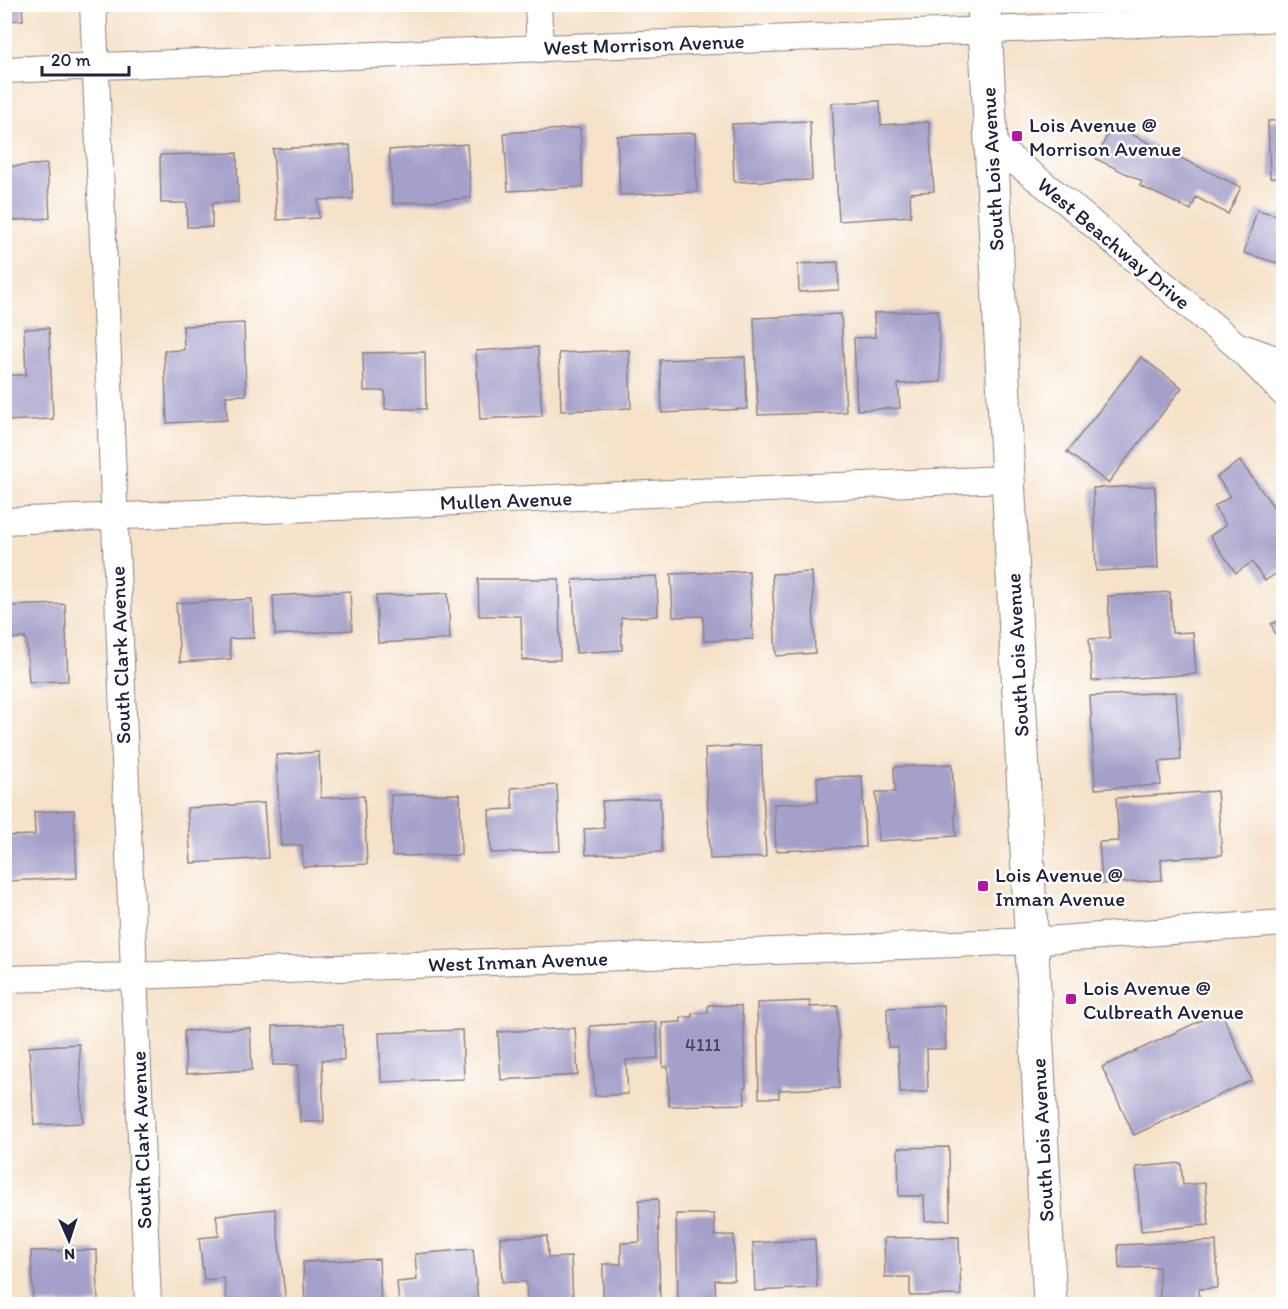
<svg xmlns="http://www.w3.org/2000/svg" width="1288" height="1309" viewBox="0 0 1288 1309" font-family="Itim,sans-serif">
	<style>
		.building { fill: #a5a0ca }
		.lines { fill: none; stroke-linecap: round; stroke-linejoin: round }
		.street-casing { stroke: #8c8282; stroke-width: 28 }
		.secondary-casing { stroke: #8c8282; stroke-width: 35 }
		.street { stroke: #fff; stroke-width: 26 }
		.secondary { stroke: #fff; stroke-width: 33 }
		.poi-dot { fill: #b5179e; stroke: #fff; stroke-width: 2 }
		.labels { text-anchor: middle; dominant-baseline: central; stroke-width: 5; stroke-linejoin: round; paint-order: stroke }
		.number-label { font-size: 18px; fill: #43425f }
		.street-label { font-size: 21px; fill: #22223b; stroke: #fff }
		.poi-label { font-size: 21px; fill: #22223b; stroke: #fff; text-anchor: start }
	</style>
	<rect width="100%" height="100%" fill="#fff"/>
	<filter id="ink" filterUnits="userSpaceOnUse"><feTurbulence type="fractalNoise" baseFrequency=".0167" numOctaves="2"/><feDisplacementMap in="SourceGraphic" scale="12" xChannelSelector="R" yChannelSelector="G"/><feConvolveMatrix kernelMatrix="1 2 1 2 8 2 1 2 1" color-interpolation-filters="sRGB"/></filter>
	<filter id="wash" filterUnits="userSpaceOnUse"><feTurbulence type="fractalNoise" baseFrequency=".008" numOctaves="4" result="noise"/><feDisplacementMap in="SourceGraphic" scale="24" xChannelSelector="R" yChannelSelector="G"/><feGaussianBlur stdDeviation="1.35" result="paint"/><feColorMatrix in="noise" values="0 0 0 0 0 0 0 0 0 0 0 0 0 0 0 0 0 1.4 0 .05"/><feComposite in="paint" operator="in"/></filter>
	<g filter="url(#wash)">
		<rect width="100%" height="100%" fill="#f5e2c9"/>
		<g id="blocks">
			<path class="building" d="M4,4H22L23,20L4,21Z
				M880,101L881,125L929,122L934,191L910,193L911,216L839,221L832,103Z
				M1284,120V177L1270,178L1268,121Z
				M810,121L812,180L734,182L732,124Z
				M1112,125L1241,187L1228,214L1196,197L1191,210L1140,186L1142,181L1096,159Z
				M580,128L583,187L508,191L504,133Z
				M695,133L697,192L620,195L617,136Z
				M467,144L471,198L393,204L389,150Z
				M350,145L353,199L318,200L319,218L277,220L273,149Z
				M237,153L238,202L212,203V227H187V203H161L160,155Z
				M47,164L50,218L4,221V167Z
				M1257,210L1284,217V265L1244,253Z
				M838,262L839,290L799,292L798,264Z
				M938,310L941,382L898,384L900,408L857,410L854,338L875,337L874,313Z
				M841,314L846,412L758,415L754,318Z
				M244,323L246,395L226,396L227,420L167,423L164,351L184,350L183,326Z
				M49,328L53,419L4,421V375H26L24,329Z
				M538,347L542,416L480,419L476,351Z
				M629,350L631,408L561,411L559,353Z
				M425,352L426,409H385V391H364L363,353Z
				M745,357L747,409L662,413L660,360Z
				M1141,357L1182,388L1108,483L1067,452Z
				M1240,461L1284,521V568L1265,581L1252,562L1236,573L1210,536L1226,525L1214,507L1230,496L1217,477Z
				M1155,486L1158,568L1096,571L1093,488Z
				M749,571L753,639L704,641L703,616L673,617L671,574Z
				M812,572L815,653L776,656L772,574Z
				M657,576L658,616L621,618L622,650L576,653L573,580Z
				M478,579H559L560,660H522L521,616H479Z
				M350,591L352,630L275,635L273,596Z
				M1170,592L1172,633L1193,632L1196,674L1092,681L1089,639L1110,638L1108,596Z
				M448,593L450,639L378,643L376,596Z
				M252,599L254,638L229,639L231,659L180,662L176,603Z
				M65,604L68,681L29,682L26,638L4,639V606Z
				M1284,619V654L1271,624Z
				M1176,692L1181,760L1159,762L1161,785L1095,789L1090,696Z
				M761,745L766,857L710,859L705,748Z
				M319,752L321,798L364,796L367,864L303,867L302,845L281,846L276,755Z
				M952,764L956,836L878,841L876,792H895L894,767Z
				M862,776L865,847L776,851L774,804L818,802L817,777Z
				M557,785L560,851L491,853L489,810L513,809L511,788Z
				M1217,791L1222,855L1161,859L1162,880L1102,884L1099,842L1119,841L1116,798Z
				M460,794L461,855L392,856L391,795Z
				M660,798L662,852L586,855L584,829L604,828L602,801Z
				M264,803L268,858L191,863L187,808Z
				M74,810L77,878L4,881V836L35,835L34,812Z
				M810,1001V1007L838,1006L839,1088L779,1090V1098H759L757,1003Z
				M708,1005L741,1006L742,1015H743L746,1087L744,1088L745,1104L669,1106L668,1067H663L662,1023L681,1022V1017H693L692,1013H708Z
				M944,1005L946,1049H927L928,1092L900,1093L898,1047H888L887,1008Z
				M1221,1011L1252,1080L1134,1135L1102,1067Z
				M656,1022L658,1058L626,1060L628,1094L595,1096L590,1026Z
				M343,1025L344,1060H322L324,1122H300L298,1065H273V1026Z
				M250,1028L252,1070L186,1074L184,1031Z
				M575,1028L578,1075L501,1080L498,1032Z
				M462,1030L464,1079L381,1082L379,1033Z
				M79,1044L83,1123L34,1125L29,1047Z
				M4,1084H6L7,1115H4Z
				M949,1147L950,1220L925,1221L924,1196H899L898,1148Z
				M1181,1163L1183,1185L1205,1183L1209,1225L1141,1231L1136,1167Z
				M658,1199L660,1304H603V1264H621V1243L640,1242L639,1200Z
				M275,1209L286,1304H227L224,1278L204,1280L199,1238L219,1236L216,1215Z
				M676,1214H714L715,1236L734,1235V1280H715L716,1302L678,1303Z
				M547,1236L548,1258L571,1257L573,1302L527,1304L526,1282H502L500,1237Z
				M959,1237L961,1295L910,1296V1277H885L884,1238Z
				M815,1239L817,1288L755,1291L753,1243Z
				M1216,1241L1218,1288L1199,1289V1304H1160L1159,1267L1119,1268L1118,1245Z
				M473,1249L478,1302L449,1304H399L397,1282L417,1280L415,1254Z
				M97,1250L98,1304H33L31,1251Z
				M379,1259L381,1304H305L303,1262Z
				M4,1278H6L8,1304H4Z"/>
		</g>
	</g>
	<g filter="url(#ink)">
		<use href="#blocks" fill-opacity="0" stroke="#8c8282" stroke-width="1.5"/>
		<g class="lines">
			<g class="street-casing">
				<path id="street" d="M93,4L148,1304
					M538,4L540,49
					M4,70L1284,18
					M991,143L1068,203L1236,345L1284,394
					M1242,347L1284,362
					M4,521L1007,479
					M4,979L134,976L1031,941L1284,923"/>
			</g>
			<g class="secondary-casing">
				<path id="secondary" d="M984,4L1050,1304"/>
			</g>
			<use href="#street" class="street"/>
			<use href="#secondary" class="secondary"/>
		</g>
	</g>
	<g class="poi-dot">
		<rect x="1011" y="130" width="12" height="12" rx="3"/>
		<rect x="977" y="880" width="12" height="12" rx="3"/>
		<rect x="1065" y="993" width="12" height="12" rx="3"/>
	</g>
	<g class="labels">
		<g class="number-label">
			<text x="703" y="1045">4111</text>
		</g>
		<g class="street-label">
			<text transform="translate(644 44) rotate(-2)">West Morrison Avenue</text>
			<text transform="translate(992 169) rotate(-93)">South Lois Avenue</text>
			<text transform="translate(1114 243) rotate(40)">West Beachway Drive</text>
			<text transform="translate(506 500) rotate(-2)">Mullen Avenue</text>
			<text transform="translate(120 655) rotate(-92)">South Clark Avenue</text>
			<text transform="translate(1017 655) rotate(-93)">South Lois Avenue</text>
			<text transform="translate(518 961) rotate(-2)">West Inman Avenue</text>
			<text transform="translate(141 1140) rotate(-92)">South Clark Avenue</text>
			<text transform="translate(1042 1140) rotate(-93)">South Lois Avenue</text>
		</g>
		<g class="poi-label">
			<text x="1029" y="124">Lois Avenue @<tspan x="1029" dy="24">Morrison Avenue</tspan></text>
			<text x="995" y="874">Lois Avenue @<tspan x="995" dy="24">Inman Avenue</tspan></text>
			<text x="1083" y="987">Lois Avenue @<tspan x="1083" dy="24">Culbreath Avenue</tspan></text>
		</g>
	</g>
	<rect width="1288" height="1309" fill="none" stroke="#fff" stroke-width="24"/>
	<g transform="translate(69 1240) rotate(177)" stroke="#ffffff" stroke-width="4.5" paint-order="stroke">
	<path d="M0-4.5L10 22L0 15L-10 22Z" fill="#22223b"/>
	<text y="-9" font-size="16" font-weight="bold" text-anchor="middle" fill="#22223b">N</text>
	</g>
	<path d="M42 66v9h87v-9" fill="none" stroke="#22223b" stroke-width="3"/>
	<text x="51" y="66" font-size="18" fill="#22223b" stroke="#ffffff" stroke-width="4.5" paint-order="stroke">20 m</text>
</svg>
